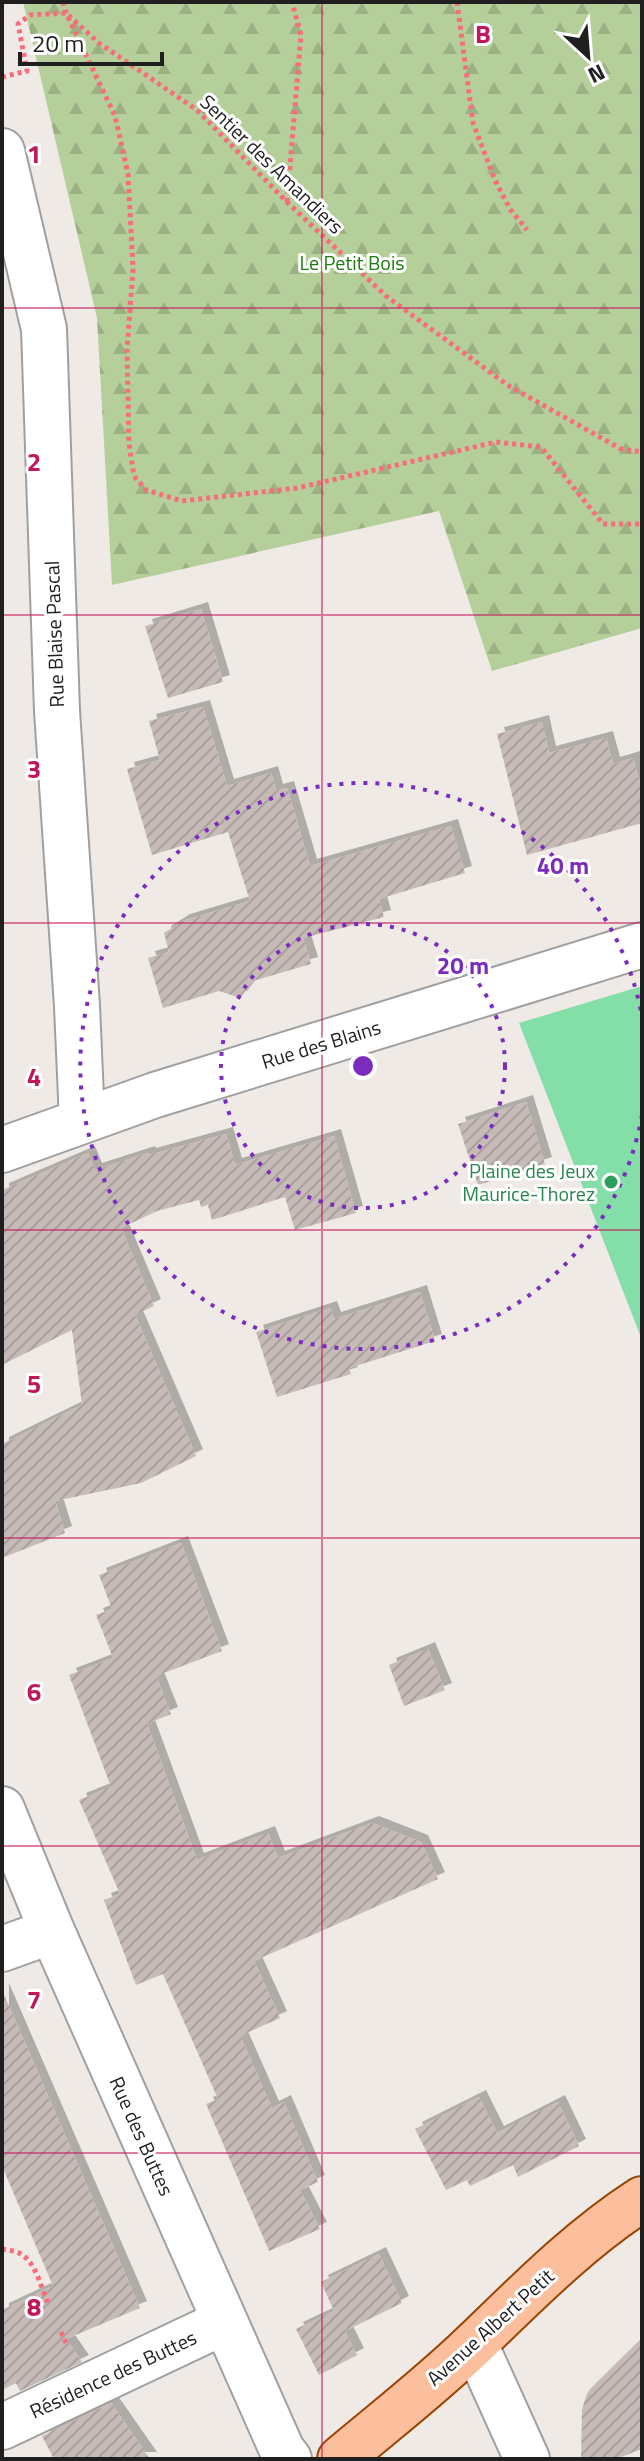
<svg xmlns="http://www.w3.org/2000/svg" width="644" height="2461" viewBox="0 0 644 2461" font-family="'Titillium Web',sans-serif">
	<style>
		.forest { fill: url(#forest-firs) }
		.pitch { fill: #83dea7 }
		.building { fill: url(#building-hatch); filter: url(#shadow) }
		.lines { fill: none; stroke-linecap: round; stroke-linejoin: round }
		.minor-casing { stroke: #a0a0a0; stroke-width: 48 }
		.major-casing { stroke: #994501; stroke-width: 48 }
		.path { stroke: #f96c7c; stroke-width: 5; stroke-dasharray: 4 4; stroke-linecap: butt }
		.minor { stroke: #fff; stroke-width: 44 }
		.major { stroke: #fbbf9e; stroke-width: 44 }
		.grid { fill: none; stroke: #c2185b; stroke-width: 2; stroke-opacity: 0.55 }
		.ring { fill: none; stroke: #7b2cbf; stroke-width: 4; stroke-dasharray: 4 8 }
		.leisure-dot { fill: #2e9e5b; stroke: #fff; stroke-width: 3 }
		.labels { text-anchor: middle; dominant-baseline: central; stroke-width: 6; stroke-linejoin: round; paint-order: stroke }
		.street-label { font-size: 20px; fill: #1f1f1f; stroke: #fff }
		.park-label { font-size: 20px; fill: #1b7d0c; stroke: #fff }
		.leisure-label { font-size: 20px; fill: #27864d; stroke: #fff; text-anchor: end }
		.grid-label { font-size: 26px; text-anchor: middle; font-weight: bold; fill: #c2185b; stroke: #fff; stroke-width: 6; stroke-linejoin: round; paint-order: stroke }
		.centre { fill: #7b2cbf; stroke: #fff; stroke-width: 4 }
		.ring-label { font-size: 24px; text-anchor: middle; font-weight: bold; fill: #7b2cbf; stroke: #fff; stroke-width: 6; stroke-linejoin: round; paint-order: stroke }
	</style>
	<defs>
		<pattern id="forest-firs" width="22" height="20" patternUnits="userSpaceOnUse" patternTransform="scale(2)"><rect width="22" height="20" fill="#b5cf9a"/><path d="M5 1l3.5 6h-7zM16 11l3.5 6h-7z" fill="#9bb184"/></pattern>
		<pattern id="building-hatch" width="6" height="6" patternUnits="userSpaceOnUse" patternTransform="scale(2)"><rect width="6" height="6" fill="#c7bbb8"/><path d="M-1 1l2-2M0 6l6-6M5 7l2-2" fill="none" stroke="#aaa09e"/></pattern>
		<filter id="shadow"><feDropShadow dx="7" dy="-7" stdDeviation="0" flood-color="#0004"/></filter>
	</defs>
	<rect width="100%" height="100%" fill="#efeae5"/>
	<path class="forest" d="M23,2H642V628L492,671L439,511L112,585L97,318Z"/>
	<path class="pitch" d="M642,986V1340L519,1023Z"/>
	<path class="building" d="M201,609L223,682L168,698L145,626Z
		M203,707L227,786L271,773L276,791L287,788L310,866L451,826L465,873L379,899L384,917L303,938L311,964L253,981L240,998L219,991L163,1008L148,958L169,952L164,933L183,921L250,901L228,832L152,855L127,769L160,760L149,721Z
		M542,722L549,753L606,738L613,764L633,758L642,791V823L527,855L497,734Z
		M526,1102L545,1164L478,1185L458,1124Z
		M226,1134L235,1165L334,1136L356,1213L295,1230L285,1197L212,1220L208,1205L201,1207L199,1200L157,1211L121,1228L154,1306L135,1315L196,1456L141,1483L55,1501L65,1533L2,1558V1444L82,1405L72,1330L2,1365V1190L88,1153L95,1170L148,1153L149,1155Z
		M420,1292L435,1341L349,1368L351,1374L277,1397L256,1332L330,1308L334,1319Z
		M181,1543L222,1651L156,1676L171,1714L147,1724L197,1860L268,1833L278,1858L372,1823L421,1842L438,1879L254,1961L280,2018L240,2036L272,2108L284,2102L318,2182L300,2190L320,2229L269,2251L206,2104L218,2099L163,1974L136,1985L104,1900L120,1894L79,1800L111,1787L69,1675L113,1658L96,1615L112,1609L99,1575Z
		M428,1649L445,1690L404,1706L389,1665Z
		M2,1990L140,2308L66,2339L82,2362L20,2391L16,2383L2,2390V2310L53,2286L2,2166Z
		M479,2097L497,2133L558,2102L579,2146L518,2177L513,2165L470,2186L467,2180L446,2190L415,2129Z
		M379,2254L402,2303L345,2331L357,2355L319,2375L296,2329L334,2311L321,2282Z
		M642,2338V2449L616,2459H581L582,2410L586,2396L590,2389Z
		M111,2403L150,2459H54L42,2436Z"/>
	<g class="lines">
		<g class="minor-casing">
			<path id="minor" d="M2,151L44,329L57,711L77,1006L82,1121
				M2,1150L155,1095L642,945
				M2,1809L52,1931L282,2450L289,2459
				M2,1949L52,1931
				M475,2344L527,2459
				M2,2427L224,2322"/>
		</g>
		<g class="major-casing">
			<path id="major" d="M340,2459C385,2421 433,2384 475,2343C528,2292 580,2239 642,2199"/>
		</g>
		<path class="path" d="M63,2L66,13L115,116L128,174L133,269L127,350L129,444L134,476L146,490L182,501L297,488L496,442L541,447L603,524H642
			M457,2L473,123L494,178L510,209L527,230
			M2,77L27,71L18,24L30,15L66,13L99,43L197,110L287,202L386,296L509,386L621,449L642,452
			M287,202L301,35L292,2
			M2,2249C7,2250 17,2251 21,2254C37,2264 41,2289 49,2305
			M61,2332L67,2345"/>
		<use href="#minor" class="minor"/>
		<use href="#major" class="major"/>
	</g>
	<path class="grid" d="M322,2V2459M2,308H642M2,615H642M2,923H642M2,1230H642M2,1538H642M2,1846H642M2,2153H642"/>
	<g class="ring">
		<circle cx="363" cy="1066" r="142"/>
		<path d="M642 1115A283 283 0 1 1 642 1017"/>
	</g>
	<circle class="leisure-dot" cx="611" cy="1182" r="8"/>
	<g class="labels">
		<g class="street-label">
			<text transform="translate(272 164) rotate(44)">Sentier des Amandiers</text>
			<text transform="translate(54 634) rotate(-92)">Rue Blaise Pascal</text>
			<text transform="translate(321 1044) rotate(-17)">Rue des Blains</text>
			<text transform="translate(142 2136) rotate(66)">Rue des Buttes</text>
			<text transform="translate(490 2327) rotate(-42)">Avenue Albert Petit</text>
			<text transform="translate(113 2374) rotate(-25)">Résidence des Buttes</text>
		</g>
		<g class="park-label">
			<text x="352" y="262">Le Petit Bois</text>
		</g>
		<g class="leisure-label">
			<text x="595" y="1170">Plaine des Jeux<tspan x="595" dy="23">Maurice-Thorez</tspan></text>
		</g>
	</g>
	<g class="grid-label">
		<text x="483" y="43">B</text>
		<text x="34" y="163">1</text>
		<text x="34" y="471">2</text>
		<text x="34" y="778">3</text>
		<text x="34" y="1086">4</text>
		<text x="34" y="1393">5</text>
		<text x="34" y="1701">6</text>
		<text x="34" y="2009">7</text>
		<text x="34" y="2316">8</text>
	</g>
	<circle cx="363" cy="1066" r="12" class="centre"/>
	<g class="ring-label">
		<text x="563" y="874">40 m</text>
		<text x="463" y="974">20 m</text>
	</g>
	<rect width="644" height="2461" fill="none" stroke="#1f1f1f" stroke-width="8"/>
	<g transform="translate(588 56) rotate(154)" stroke="#ffffff" stroke-width="6" paint-order="stroke">
	<path d="M0-6L14 30L0 20L-14 30Z" fill="#1f1f1f"/>
	<text y="-12" font-size="22" font-weight="bold" text-anchor="middle" fill="#1f1f1f">N</text>
	</g>
	<path d="M20 52v12h142v-12" fill="none" stroke="#1f1f1f" stroke-width="4"/>
	<text x="32" y="52" font-size="24" fill="#1f1f1f" stroke="#ffffff" stroke-width="6" paint-order="stroke">20 m</text>
</svg>
